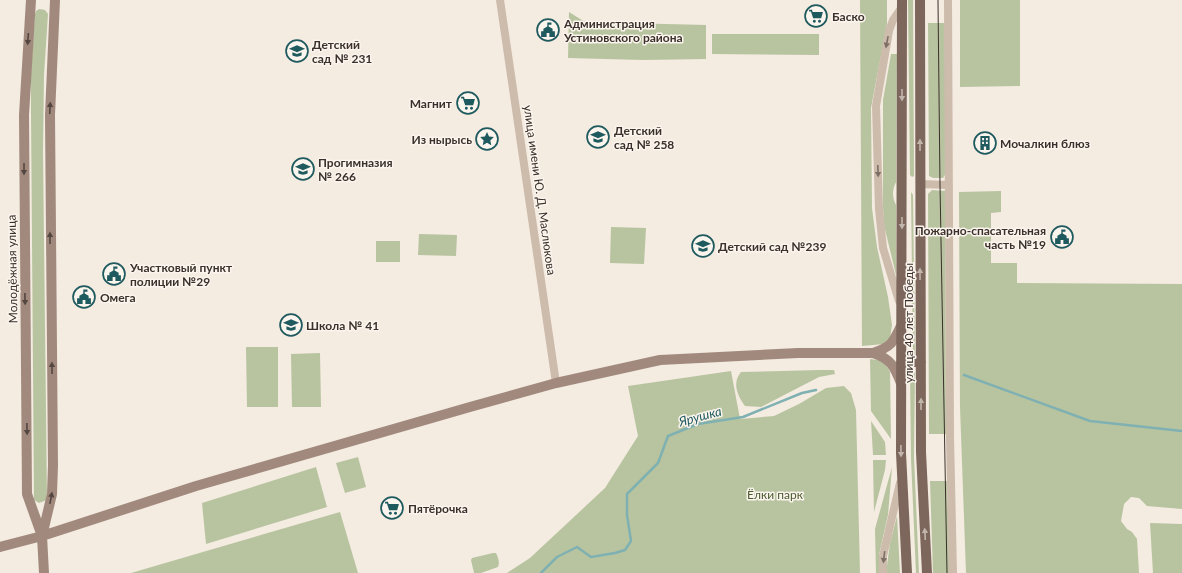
<svg xmlns="http://www.w3.org/2000/svg" width="1182" height="573" viewBox="0 0 1182 573" font-family="Lato,sans-serif">
	<style>
		.green { fill: #b8c4a0 }
		.lines { fill: none; stroke-linecap: round; stroke-linejoin: round }
		.stream { stroke: #7fb0b2; stroke-width: 2.5 }
		.street { stroke: #cdbbac; stroke-width: 8 }
		.secondary { stroke: #a18a7d; stroke-width: 10 }
		.primary { stroke: #7d675c; stroke-width: 10 }
		.tram { stroke: #3b302b; stroke-width: 1 }
		.oneway { fill: #544640 }
		.oneway2 { fill: #7d6f65 }
		.oneway3 { fill: #c2b5ac }
		.labels { text-anchor: middle; dominant-baseline: central; stroke-width: 3; stroke-linejoin: round; paint-order: stroke }
		.poi-label { font-size: 12px; font-weight: bold; fill: #3b302b; stroke: #fbf5ee; text-anchor: start }
		.street-label { font-size: 12px; fill: #3b302b; stroke: #fbf5ee }
		.park-label { font-size: 12px; fill: #4a5a2e; stroke: #fbf5ee }
		.water-label { font-size: 13px; font-style: italic; fill: #1f5a5e; stroke: #fbf5ee }
	</style>
	<rect width="100%" height="100%" fill="#f4ebe1"/>
	<path class="green" d="M860,0H887V24L871,108L872,208L877,247L888,297L892,325L890,338L884,344L862,346Z
		M908,0H913L914,176L912,177L910,175Z
		M960,0H1020V86L960,87Z
		M39,9L45,10L48,14L44,75L43,152L47,500L39,503L34,500L31,111V73L35,14L36,11Z
		M569,12L585,22L706,25V59L643,60L568,58Z
		M928,23H946L945,175L943,178H933L929,176Z
		M712,34H819V55L712,54Z
		M891,54H897L896,182C892,190 892,197 896,205V275L884,225L883,207V100Z
		M932,190L945,191L946,434H929L928,194Z
		M1001,191V212L991,213V263H1017V283L1182,284V509L1147,506L1139,498L1131,497L1124,504L1121,521L1127,529L1132,532L1137,539L1139,573H966L960,407L959,192Z
		M911,192L913,195L915,354L913,357Z
		M611,227L646,228L644,264L610,263Z
		M419,234L457,235L456,256L418,255Z
		M376,241H400V262H376Z
		M246,347H278V407H247Z
		M320,353L321,407H292L291,354Z
		M870,359C881,360 885,362 890,372L891,439L871,411Z
		M913,369L915,373L914,457L919,573H916L911,459L910,372Z
		M820,370H834L835,374L819,377L761,407L745,406C737,395 732,383 741,372Z
		M731,371L740,419L774,416L799,404L826,388L844,386L851,393L856,410L860,573H507L530,558L605,488L638,436L628,386Z
		M871,421L885,442L886,455H873Z
		M358,457L366,487L345,493L336,463Z
		M873,460H886L885,470L874,512Z
		M316,467L327,507L206,544L202,503Z
		M892,467L888,515L879,555V573H876L875,529Z
		M930,481H947L950,573H933Z
		M340,512L358,573H131Z
		M897,516L900,573H886L890,543Z
		M1150,523L1182,524V573H1153Z
		M493,553H496C498,557 500,562 498,567L481,573H474L471,560L472,558Z"/>
	<g class="lines">
		<path class="stream" d="M964,375L1090,421L1182,431
			M541,573L557,557L577,547L591,557L615,553L625,550L631,541L627,515V494L658,463L668,436L698,424L743,417L802,393L816,390"/>
		<path class="street" d="M500,0L556,383
			M948,0L950,437L953,573
			M920,184L949,185
			M899,301L883,248L879,209L876,106L889,31L893,20L902,7
			M883,573V556L900,483"/>
		<path class="secondary" d="M31,0L24,115L27,494L42,536
			M873,353C891,347 893,343 901,326
			M0,547L42,536L196,486L470,407L556,383L660,360L798,353H873C891,359 894,366 901,383
			M44,573L42,536L52,494L53,465L50,115L55,0"/>
		<path class="primary" d="M902,0L901,453L907,573
			M920,0L921,452L927,573
			M901,362H921"/>
		<path class="tram" d="M938,0L940,185L947,573"/>
	</g>
	<defs><path id="oneway-solid" d="M-6-.8H1V-3.2L6.5 0L1 3.2V.8H-6Z"/></defs>
	<g class="oneway">
		<use href="#oneway-solid" transform="translate(28 39) rotate(94)"/>
		<use href="#oneway-solid" transform="translate(50 108) rotate(-87)"/>
		<use href="#oneway-solid" transform="translate(24 169) rotate(90)"/>
		<use href="#oneway-solid" transform="translate(50 238) rotate(-90)"/>
		<use href="#oneway-solid" transform="translate(25 299) rotate(89)"/>
		<use href="#oneway-solid" transform="translate(52 368) rotate(-91)"/>
		<use href="#oneway-solid" transform="translate(27 429) rotate(89)"/>
		<use href="#oneway-solid" transform="translate(51 498) rotate(-79)"/>
	</g>
	<g class="oneway2">
		<use href="#oneway-solid" transform="translate(887 42) rotate(101)"/>
		<use href="#oneway-solid" transform="translate(878 171) rotate(88)"/>
		<use href="#oneway-solid" transform="translate(884 557) rotate(97)"/>
	</g>
	<g class="oneway3">
		<use href="#oneway-solid" transform="translate(902 95) rotate(90)"/>
		<use href="#oneway-solid" transform="translate(920 145) rotate(-90)"/>
		<use href="#oneway-solid" transform="translate(902 223) rotate(90)"/>
		<use href="#oneway-solid" transform="translate(920 274) rotate(-90)"/>
		<use href="#oneway-solid" transform="translate(921 404) rotate(-90)"/>
		<use href="#oneway-solid" transform="translate(901 451) rotate(89)"/>
		<use href="#oneway-solid" transform="translate(925 534) rotate(-93)"/>
	</g>
	<defs>
		<g id="supermarket-ring" transform="scale(1.15)"><circle r="9.5" fill="#fbf5ee" stroke="#1f5a5e" stroke-width="1.5"/><path d="M-6-5.5h2.5l.6 2H6L4.5 2H-2.5L-4.4-4H-6ZM-1.5 3.2a1.3 1.3 0 1 0 .1 0ZM3 3.2a1.3 1.3 0 1 0 .1 0Z" fill="#1f5a5e"/></g>
		<g id="civic-ring" transform="scale(1.15)"><circle r="9.5" fill="#fbf5ee" stroke="#1f5a5e" stroke-width="1.5"/><path d="M-.6-6.5H3V-4.5H.6V-3L4-1V1h2V6H-6V1h2V-1L-.6-3ZM-1.2 2.5V6h2.4V2.5Z" fill="#1f5a5e"/></g>
		<g id="school-ring" transform="scale(1.15)"><circle r="9.5" fill="#fbf5ee" stroke="#1f5a5e" stroke-width="1.5"/><path d="M0-5L7-2L0 1L-7-2ZM-4 1L0 2.5L4 1V4Q0 6-4 4Z" fill="#1f5a5e"/></g>
		<g id="sight-ring" transform="scale(1.15)"><circle r="9.5" fill="#fbf5ee" stroke="#1f5a5e" stroke-width="1.5"/><path d="M0-6L1.8-2.2L6-1.7L2.9 1.2L3.7 5.4L0 3.3L-3.7 5.4L-2.9 1.2L-6-1.7L-1.8-2.2Z" fill="#1f5a5e"/></g>
		<g id="building-ring" transform="scale(1.15)"><circle r="9.5" fill="#fbf5ee" stroke="#1f5a5e" stroke-width="1.5"/><path d="M-4-6H4V6H1V3H-1V6H-4ZM-2.5-4.3h1.7v1.8h-1.7ZM.8-4.3h1.7v1.8H.8ZM-2.5-1h1.7V.8h-1.7ZM.8-1h1.7V.8H.8Z" fill="#1f5a5e"/></g>
	</defs>
	<g fill-rule="evenodd">
		<use href="#supermarket-ring" x="816" y="16"/>
		<use href="#civic-ring" x="548" y="30"/>
		<use href="#school-ring" x="297" y="51"/>
		<use href="#supermarket-ring" x="468" y="103"/>
		<use href="#school-ring" x="598" y="137"/>
		<use href="#sight-ring" x="487" y="139"/>
		<use href="#building-ring" x="985" y="143"/>
		<use href="#school-ring" x="303" y="169"/>
		<use href="#civic-ring" x="1062" y="237"/>
		<use href="#school-ring" x="703" y="246"/>
		<use href="#civic-ring" x="114" y="274"/>
		<use href="#civic-ring" x="84" y="297"/>
		<use href="#school-ring" x="291" y="325"/>
		<use href="#supermarket-ring" x="392" y="508"/>
	</g>
	<g class="labels">
		<g class="poi-label">
			<text x="832" y="16">Баско</text>
			<text x="564" y="23">Администрация<tspan x="564" dy="14">Устиновского района</tspan></text>
			<text x="312" y="44">Детский<tspan x="312" dy="14">сад № 231</tspan></text>
			<text x="452" y="103" text-anchor="end">Магнит</text>
			<text x="614" y="130">Детский<tspan x="614" dy="14">сад № 258</tspan></text>
			<text x="472" y="139" text-anchor="end">Из нырысь</text>
			<text x="1000" y="143">Мочалкин блюз</text>
			<text x="318" y="162">Прогимназия<tspan x="318" dy="14">№ 266</tspan></text>
			<text x="1046" y="230" text-anchor="end">Пожарно-спасательная<tspan x="1046" dy="14">часть №19</tspan></text>
			<text x="718" y="246">Детский сад №239</text>
			<text x="130" y="267">Участковый пункт<tspan x="130" dy="14">полиции №29</tspan></text>
			<text x="100" y="297">Омега</text>
			<text x="306" y="325">Школа № 41</text>
			<text x="408" y="508">Пятёрочка</text>
		</g>
		<g class="street-label">
			<text transform="translate(540 190) rotate(82)">улица имени Ю. Д. Маслюкова</text>
			<text transform="translate(12 269) rotate(-91)">Молодёжная улица</text>
			<text transform="translate(908 323) rotate(-90)">улица 40 лет Победы</text>
		</g>
		<g class="park-label">
			<text x="775" y="494">Ёлки парк</text>
		</g>
		<g class="water-label">
			<text transform="translate(700 416) rotate(-15)">Ярушка</text>
		</g>
	</g>
</svg>
